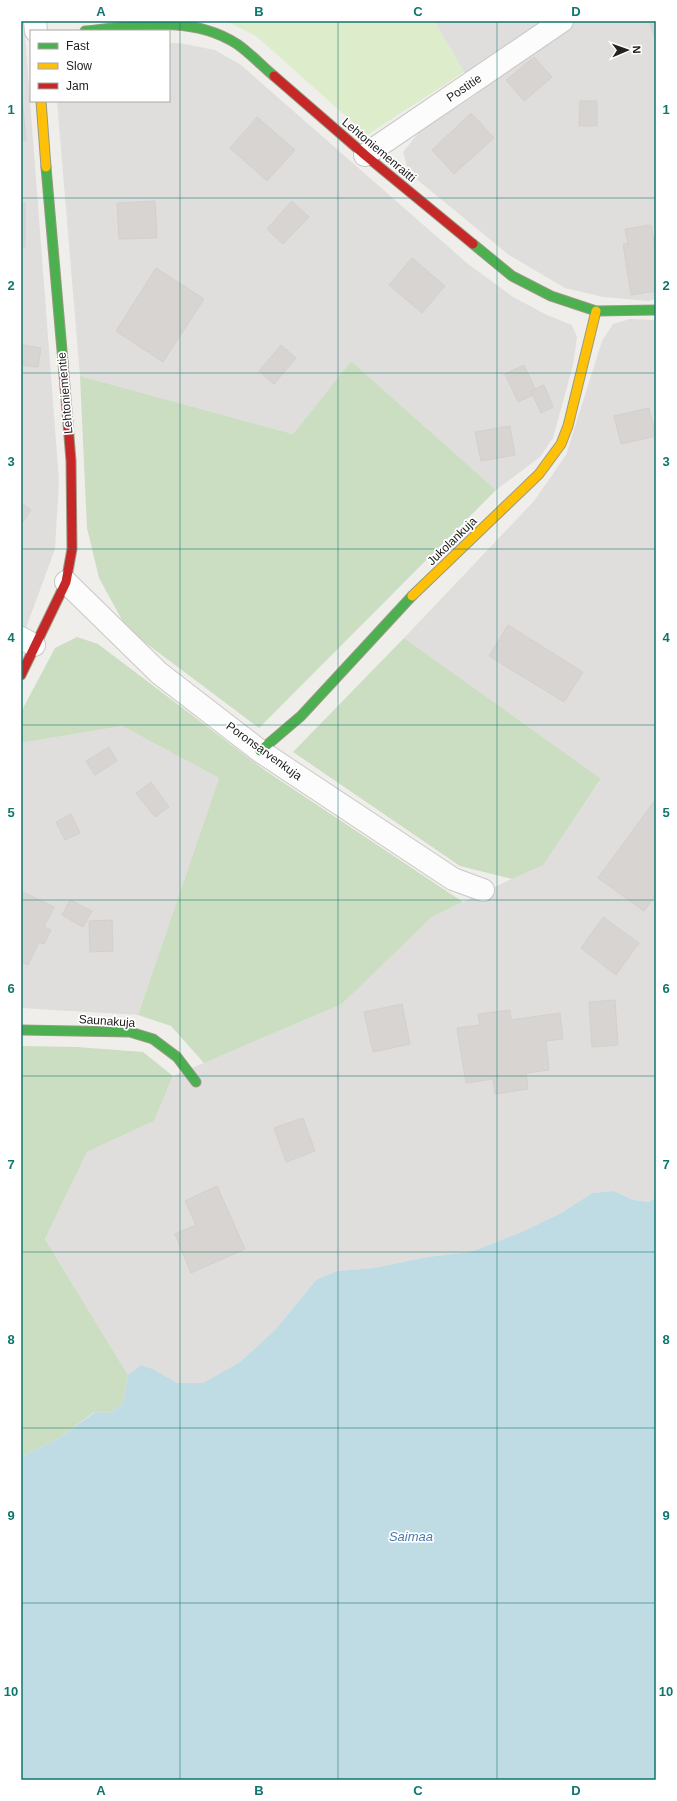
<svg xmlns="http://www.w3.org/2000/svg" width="677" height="1801" viewBox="0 0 677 1801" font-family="Helvetica,sans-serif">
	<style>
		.residential { fill: #dfdedc }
		.grass { fill: #ddeccb }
		.forest { fill: #cbdec1 }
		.water { fill: #bfdbe3 }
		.building { fill: #d7d4d2; stroke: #d3d0cc }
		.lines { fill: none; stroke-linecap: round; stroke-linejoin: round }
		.street-casing { stroke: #c9c8c7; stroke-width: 24 }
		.fast-casing { stroke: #999a82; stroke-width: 11 }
		.slow-casing { stroke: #999a82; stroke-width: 11 }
		.jam-casing { stroke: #999a82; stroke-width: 11 }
		.street { stroke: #fdfcfc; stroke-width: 22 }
		.fast { stroke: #4caf50; stroke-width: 9 }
		.slow { stroke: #ffc107; stroke-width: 9 }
		.jam { stroke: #c62828; stroke-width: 9 }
		.grid { fill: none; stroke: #0f766e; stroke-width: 1; stroke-opacity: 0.55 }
		.labels { text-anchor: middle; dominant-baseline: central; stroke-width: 3.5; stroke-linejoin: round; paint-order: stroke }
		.street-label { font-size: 12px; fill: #222; stroke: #fff }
		.water-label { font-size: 13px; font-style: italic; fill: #4a7aab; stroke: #fff }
		.neatline { fill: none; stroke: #0f766e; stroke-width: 1.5 }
		.grid-label { font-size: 13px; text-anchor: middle; font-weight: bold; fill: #0f766e }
	</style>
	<rect width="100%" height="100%" fill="#f0eeeb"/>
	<path class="residential" d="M21,21H24L59,481L55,549L26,628L21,626Z
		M434,21H656V299L648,301L603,297L565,288L509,255L409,173L403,152L420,131L477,94Z
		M169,43H179L215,50L241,65L468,264L513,297L547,315L572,325L577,337L573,365L553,438L540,457L496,490L351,361L293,434L80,376L57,101H169Z
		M630,319L656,320V1197L649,1202L633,1200L614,1191L592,1193L563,1212L524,1231L471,1252L427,1257L374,1268L338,1271L317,1279L275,1330L240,1362L203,1383H177L153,1369L141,1365L128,1375L45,1239L87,1152L154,1121L173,1076L342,1004L432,917L543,864L601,780L404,638L534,501L566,455L602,341L613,324Z
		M122,726L219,778L138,1015L21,1008V743Z"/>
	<path class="grass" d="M226,21H434L464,72L367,135L256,36Z"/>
	<path class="forest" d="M351,361L496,490L259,728L127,629L99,578L87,528L80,376L293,434Z
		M77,637L98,644L266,771L463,902L432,917L342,1004L204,1063L171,1026L138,1015L219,778L122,726L21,743V712L55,648Z
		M404,638L601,779L543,865L512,879L460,866L293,752Z
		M21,1046L77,1047L143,1052L173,1076L154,1121L87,1152L45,1239L128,1375L123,1403L111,1413L94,1412L61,1437L21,1457Z"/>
	<path class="water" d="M614,1191L633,1200L649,1202L656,1197V1780H21V1457L61,1437L95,1412L111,1413L123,1403L128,1375L141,1365L153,1369L177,1383H203L240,1362L275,1330L317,1279L338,1271L374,1268L427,1257L471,1252L524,1231L563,1212L592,1193Z"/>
	<path class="building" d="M649,21H656V41Z
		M534,57L552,77L524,101L506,80Z
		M21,86L26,141H21Z
		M580,101H597V126H579Z
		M471,113L494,138L454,174L432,150Z
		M257,117L295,150L267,181L230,148Z
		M155,201L157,238L119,239L117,203Z
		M292,201L309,217L283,244L267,229Z
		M21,203H25V247H21Z
		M651,225L656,252V291L631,295L623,244H628L625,229Z
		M412,258L445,286L422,313L389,285Z
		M156,268L204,299L163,362L116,331Z
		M21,345L41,348L38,367L21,365Z
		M281,345L296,358L274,384L259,371Z
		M524,365L535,389L531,391L533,395L518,402L505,374Z
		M544,385L553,407L541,413L531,391Z
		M649,408L656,436L621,444L614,416Z
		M510,426L515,455L481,461L475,432Z
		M21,503L31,510L21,524Z
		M508,625L583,672L564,702L489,656Z
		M109,747L117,761L95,775L86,761Z
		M151,782L169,807L155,817L136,793Z
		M656,799V894L644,911L598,878Z
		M71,814L80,833L65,840L56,822Z
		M21,891L54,907L44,927L51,930L44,944L39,942L28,965L21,962Z
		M70,900L92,911L83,927L62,915Z
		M603,917L639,943L616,975L581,948Z
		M112,920L113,951L90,952L89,921Z
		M615,1000L618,1045L592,1047L589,1002Z
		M402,1004L410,1044L373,1052L364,1012Z
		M510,1010L511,1020L560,1013L563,1039L546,1041L549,1070L526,1073L528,1089L495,1094L493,1079L466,1083L457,1028L480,1025L478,1014Z
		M303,1118L315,1151L286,1162L274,1128Z
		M217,1186L245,1249L191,1273L175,1234L196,1225L185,1201Z"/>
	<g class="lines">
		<g class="street-casing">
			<path id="street" d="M35,21L36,31
				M365,155L562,21
				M66,582L159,673L260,751L453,879L483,890
				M21,638L34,645"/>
		</g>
		<g class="fast-casing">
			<path id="fast" d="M85,31C136,26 191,14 237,44C250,53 262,66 274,76
				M46,167L63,362
				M473,244L512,276L551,296L596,311L656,310
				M260,751L301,716L412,596
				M21,1030L130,1032L153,1039L177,1057L196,1082"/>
		</g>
		<g class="slow-casing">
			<path id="slow" d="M41,101L46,167
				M412,596L539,474L561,444L568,426L596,311"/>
		</g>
		<g class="jam-casing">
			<path id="jam" d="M274,76L365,155L473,244
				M21,675L66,582L72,549L71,461L63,362"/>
		</g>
		<use href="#street" class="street"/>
		<use href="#fast" class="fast"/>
		<use href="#slow" class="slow"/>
		<use href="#jam" class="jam"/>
	</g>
	<path class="grid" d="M180,21V1780M338,21V1780M497,21V1780M21,198H656M21,373H656M21,549H656M21,725H656M21,900H656M21,1076H656M21,1252H656M21,1428H656M21,1603H656"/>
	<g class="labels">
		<g class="street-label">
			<text transform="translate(464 88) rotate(-34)">Postitie</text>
			<text transform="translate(379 150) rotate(40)">Lehtoniemenraitti</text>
			<text transform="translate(65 393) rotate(-95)">Lehtoniementie</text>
			<text transform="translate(452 541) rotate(-44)">Jukolankuja</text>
			<text transform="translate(264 751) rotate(36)">Poronsarvenkuja</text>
			<text transform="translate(107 1021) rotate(4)">Saunakuja</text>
		</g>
		<g class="water-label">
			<text x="411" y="1536">Saimaa</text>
		</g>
	</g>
	<rect width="677" height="1801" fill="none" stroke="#ffffff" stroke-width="44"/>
	<rect x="30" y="30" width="140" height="72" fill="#ffffff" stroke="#a7a7a7"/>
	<rect x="38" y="43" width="20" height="6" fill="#4caf50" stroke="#a7a7a7"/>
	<text x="66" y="50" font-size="12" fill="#222222">Fast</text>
	<rect x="38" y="63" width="20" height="6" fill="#ffc107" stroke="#a7a7a7"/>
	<text x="66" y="70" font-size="12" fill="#222222">Slow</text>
	<rect x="38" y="83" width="20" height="6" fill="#c62828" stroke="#a7a7a7"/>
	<text x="66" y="90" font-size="12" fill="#222222">Jam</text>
	<g transform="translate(627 50) rotate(88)" stroke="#ffffff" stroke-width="3" paint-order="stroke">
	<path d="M0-3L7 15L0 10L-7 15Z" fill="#222222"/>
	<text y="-6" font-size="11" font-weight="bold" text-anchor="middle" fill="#222222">N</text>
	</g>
	<rect x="22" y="22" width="633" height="1757" class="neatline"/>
	<g class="grid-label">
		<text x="101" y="16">A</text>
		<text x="259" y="16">B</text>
		<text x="418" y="16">C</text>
		<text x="576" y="16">D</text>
		<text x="11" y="114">1</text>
		<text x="666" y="114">1</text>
		<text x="11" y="290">2</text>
		<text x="666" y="290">2</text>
		<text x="11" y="466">3</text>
		<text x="666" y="466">3</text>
		<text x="11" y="642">4</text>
		<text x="666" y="642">4</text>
		<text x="11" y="817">5</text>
		<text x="666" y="817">5</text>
		<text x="11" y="993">6</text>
		<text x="666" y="993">6</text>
		<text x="11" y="1169">7</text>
		<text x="666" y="1169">7</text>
		<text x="11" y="1344">8</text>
		<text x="666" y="1344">8</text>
		<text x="11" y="1520">9</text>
		<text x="666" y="1520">9</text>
		<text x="11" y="1696">10</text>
		<text x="666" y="1696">10</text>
		<text x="101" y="1795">A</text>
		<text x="259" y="1795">B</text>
		<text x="418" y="1795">C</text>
		<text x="576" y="1795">D</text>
	</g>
</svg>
